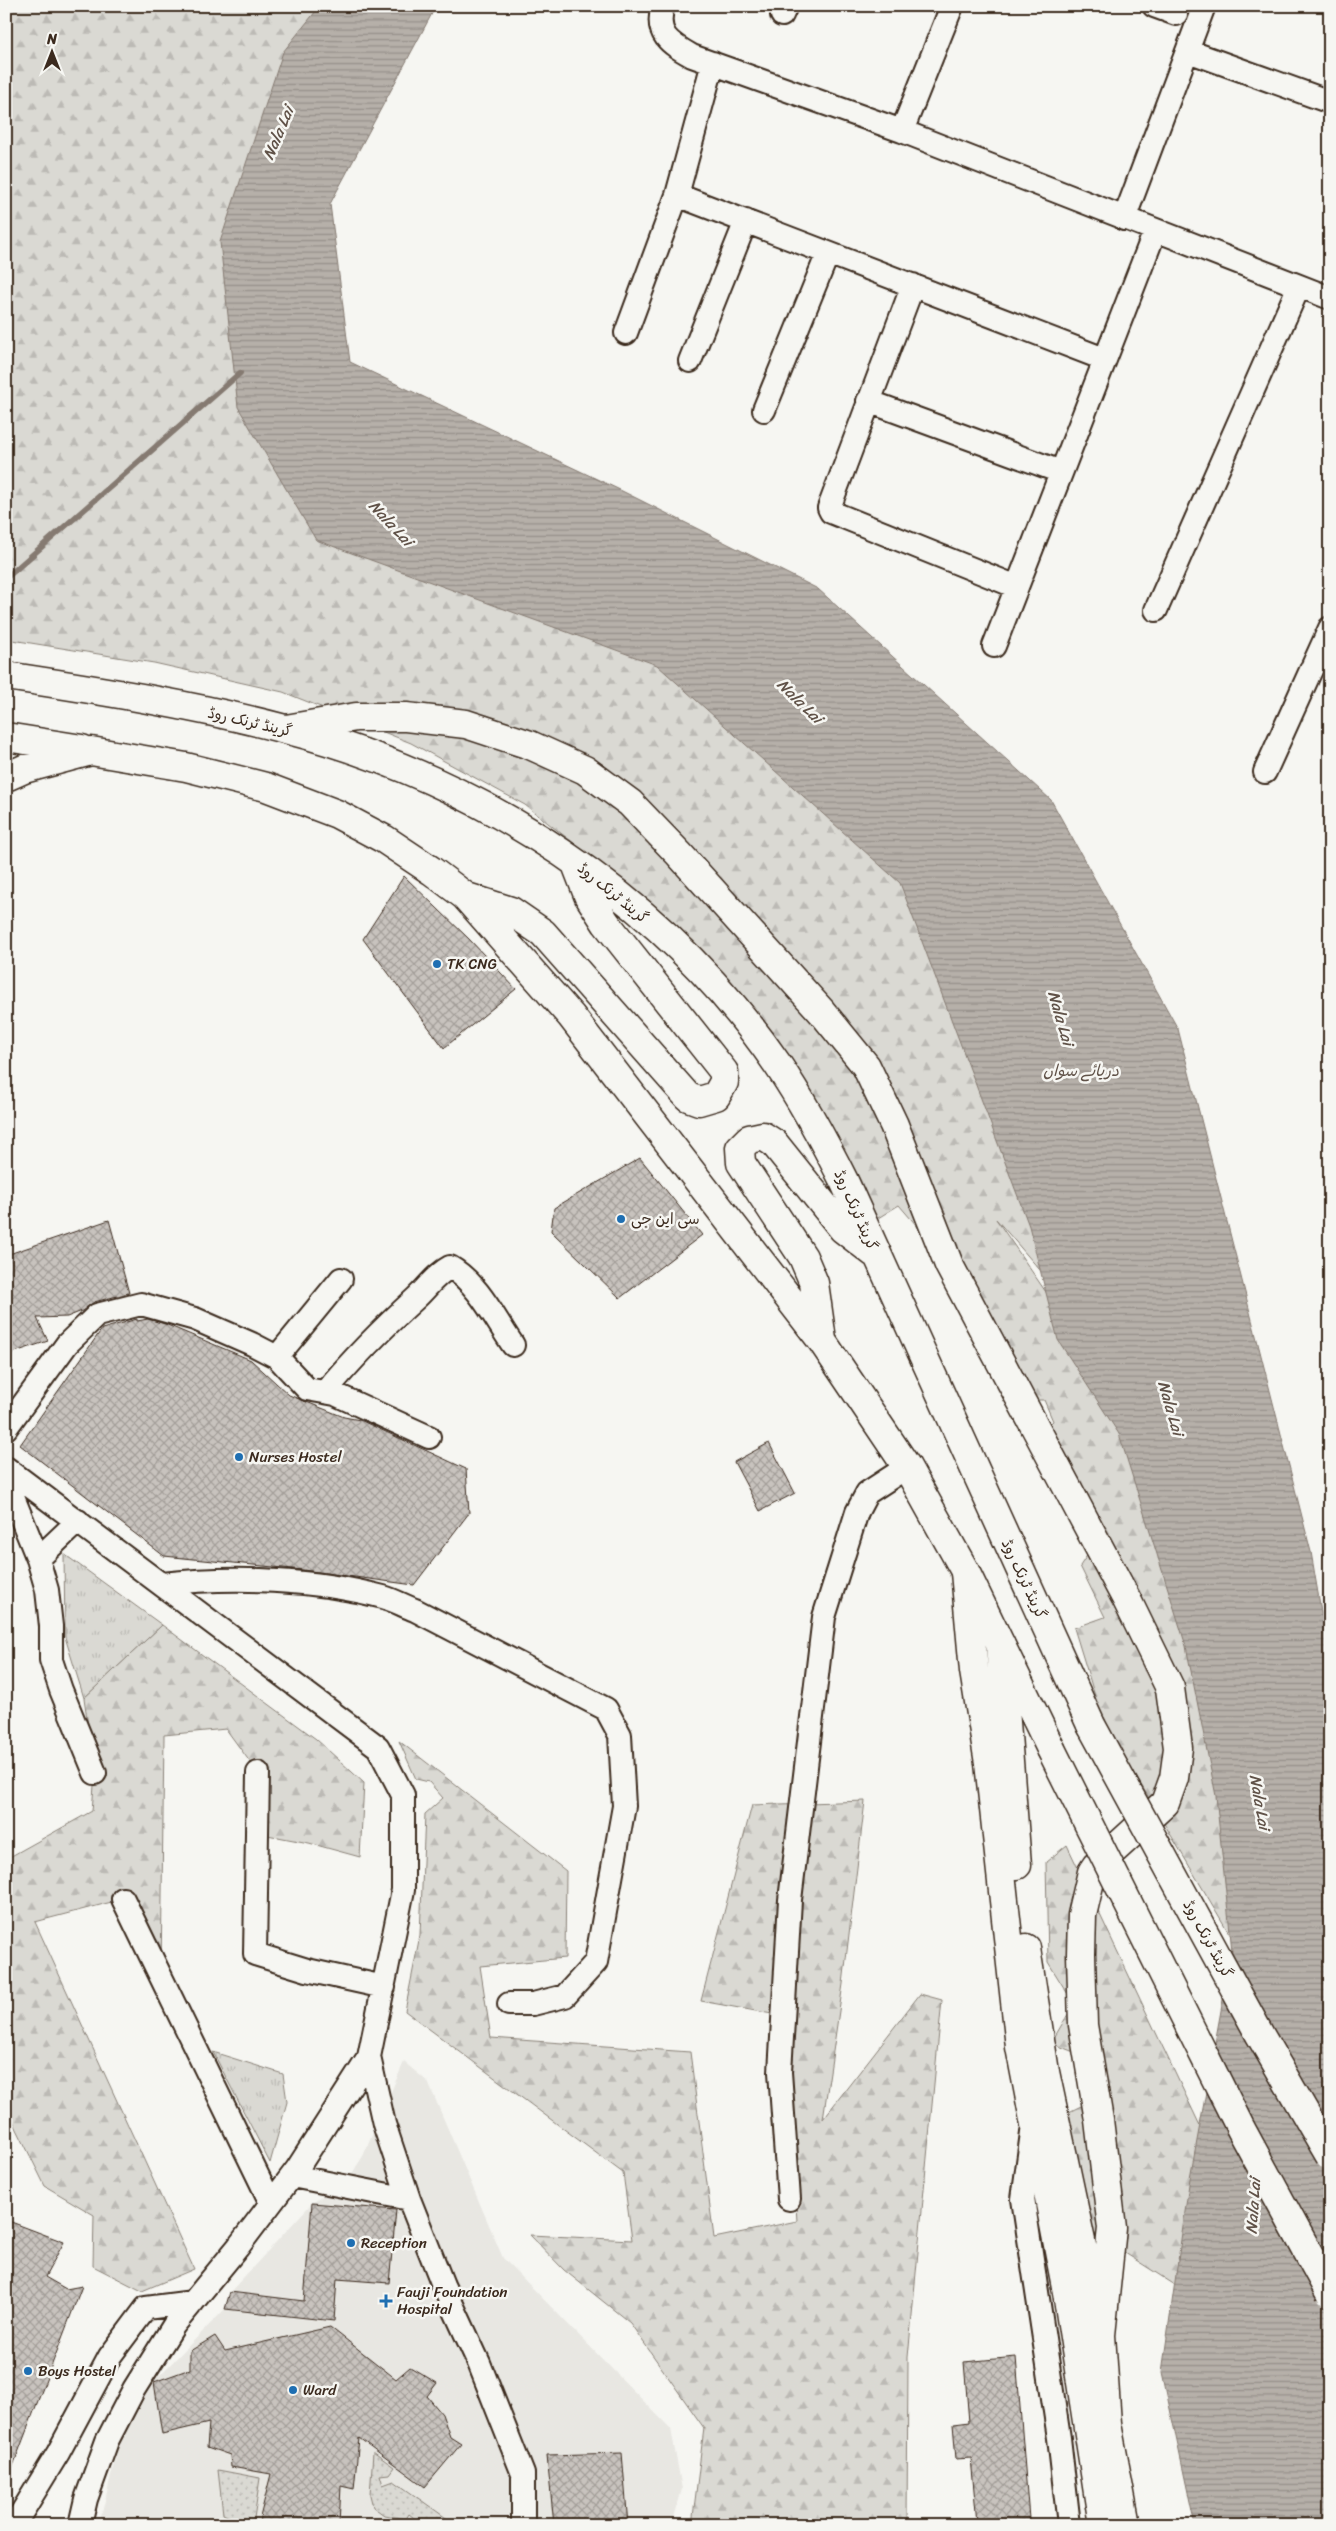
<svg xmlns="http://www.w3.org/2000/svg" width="1336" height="2531" viewBox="0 0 1336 2531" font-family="Sriracha,'Playpen Sans Arabic',sans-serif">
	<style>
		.built { fill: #e8e7e2 }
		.grass { fill: url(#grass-dots); stroke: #8a8278 }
		.forest { fill: url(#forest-firs); stroke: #8a8278 }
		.park { fill: url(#park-tufts); stroke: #8a8278 }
		.water { fill: url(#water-rules); stroke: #857a71 }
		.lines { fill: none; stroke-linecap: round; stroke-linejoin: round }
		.stream { stroke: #857a71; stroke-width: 6 }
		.building { fill: url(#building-cross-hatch); stroke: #3b2a1e }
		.minor-casing { stroke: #3b2a1e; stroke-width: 26 }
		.secondary-casing { stroke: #3b2a1e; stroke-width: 31 }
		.trunk-casing { stroke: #3b2a1e; stroke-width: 31 }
		.minor { stroke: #f6f6f2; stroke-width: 22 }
		.secondary { stroke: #f6f6f2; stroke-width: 28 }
		.trunk { stroke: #f6f6f2; stroke-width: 28 }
		.trunk-bridge-casing { stroke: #3b2a1e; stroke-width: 31; stroke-linecap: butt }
		.trunk-bridge { stroke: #f6f6f2; stroke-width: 28 }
		.poi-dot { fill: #1f6fb2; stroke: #f6f6f2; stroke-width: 2 }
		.labels { text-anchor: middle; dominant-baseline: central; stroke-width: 5; stroke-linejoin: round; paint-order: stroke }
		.street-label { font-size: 15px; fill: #3b2a1e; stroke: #f6f6f2 }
		.poi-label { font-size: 15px; fill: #3b2a1e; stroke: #f6f6f2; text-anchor: start }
		.water-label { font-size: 16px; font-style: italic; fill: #605248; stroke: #f6f6f2 }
	</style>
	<defs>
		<pattern id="grass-dots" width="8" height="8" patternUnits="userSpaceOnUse" patternTransform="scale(1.25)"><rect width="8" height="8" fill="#dad9d3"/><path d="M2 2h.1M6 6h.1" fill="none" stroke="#bcbab5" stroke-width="1.8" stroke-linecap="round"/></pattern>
		<pattern id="forest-firs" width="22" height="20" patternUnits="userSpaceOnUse" patternTransform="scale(1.25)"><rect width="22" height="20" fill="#dad9d3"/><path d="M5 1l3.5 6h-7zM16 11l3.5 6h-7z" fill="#bcbab5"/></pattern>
		<pattern id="park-tufts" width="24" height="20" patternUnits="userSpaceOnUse" patternTransform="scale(1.25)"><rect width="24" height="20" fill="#dad9d3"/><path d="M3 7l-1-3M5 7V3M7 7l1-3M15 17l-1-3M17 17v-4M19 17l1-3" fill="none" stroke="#bcbab5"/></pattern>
		<pattern id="water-rules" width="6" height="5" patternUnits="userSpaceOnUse" patternTransform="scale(1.25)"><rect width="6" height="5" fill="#b6b0a9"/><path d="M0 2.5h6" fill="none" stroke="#958f89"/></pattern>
		<pattern id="building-cross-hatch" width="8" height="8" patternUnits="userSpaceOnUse" patternTransform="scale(1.25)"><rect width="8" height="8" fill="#c8c3be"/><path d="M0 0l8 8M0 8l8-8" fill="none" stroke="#a49f9a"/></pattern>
	</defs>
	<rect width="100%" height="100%" fill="#f6f6f2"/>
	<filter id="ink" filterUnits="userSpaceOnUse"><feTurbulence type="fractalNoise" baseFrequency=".02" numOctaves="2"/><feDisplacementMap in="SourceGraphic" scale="10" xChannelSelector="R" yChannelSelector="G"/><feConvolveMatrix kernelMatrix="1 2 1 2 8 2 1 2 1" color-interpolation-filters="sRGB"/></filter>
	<g filter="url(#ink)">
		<path class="built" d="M404,2062L428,2082L503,2258L671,2429L682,2489L672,2525H99L119,2443L154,2381L225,2309L230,2292L312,2203L348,2180L363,2156Z"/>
		<path class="grass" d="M373,2452L394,2467L389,2474L380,2475L383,2485L394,2481L456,2525H412L414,2518L409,2514L406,2519L384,2515L373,2507L370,2495Z
			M218,2470L260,2478L253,2525H246L223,2514Z"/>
		<path class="forest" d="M6,6H330L242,383L670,645L947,885L1108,1349L996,1219L1145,1437L1330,2103L1102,1719L1074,1628L1105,1617L1080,1566L1102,1533L1036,1436L1053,1421L1044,1400H1031L952,1294L917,1226L899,1205L870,1223L824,1115L707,958L622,881L525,805L411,743L283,692L154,663L6,639Z
			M162,1625L316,1739L364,1783L360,1857L309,1843L257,1833L258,1773L226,1729L164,1735L161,1976L123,1899L35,1922L194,2269L142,2291L93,2266L94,2215L45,2186L6,2107V1859L92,1811L95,1773L84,1698Z
			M399,1741L566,1871L565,1958L480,1966L491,2038L690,2052L714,2238L797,2221L783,2016L701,2001L752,1805L865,1801L843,1984L823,2119L920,1994L942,2000L908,2357L907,2525H692L704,2428L630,2323L564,2270L530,2235L632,2240L623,2173L405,2011L420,1935L425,1814L443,1798L429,1782L416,1779Z
			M1067,1845L1222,2172L1330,2384L1089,2230L1053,2120L1101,2096L1079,2054L1051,2043L1074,2004L1048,1962L1046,1862Z"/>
		<path class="park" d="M64,1554L162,1625L84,1698L65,1637Z
			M213,2052L283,2074L287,2102L270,2163Z"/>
		<path class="water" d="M320,6H436L330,204L350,362L620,490L818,589L1051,800L1178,1029L1311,1552L1330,1664V2525H1195L1162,2372L1189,2184L1232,1951L1216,1796L1186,1646L1119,1434L1058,1340L1029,1226L900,883L657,665L316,540L238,407L220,242L283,52Z"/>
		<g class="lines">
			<path class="stream" d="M6,578L240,373"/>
		</g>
		<path class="building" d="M404,876L469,939L516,989L444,1048L363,939Z
			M640,1158L702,1235L620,1298L551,1231L554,1208Z
			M109,1220L129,1293L94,1302L82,1311L67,1317L37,1318L48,1341L6,1355V1255Z
			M137,1319V1321L148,1319L165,1324L251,1360L289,1395L344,1417L360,1420L466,1469L469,1513L414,1585L303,1570L164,1556L20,1445L102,1329Z
			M769,1443L795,1493L760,1511L734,1462Z
			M312,2203L396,2210L389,2283L337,2279L334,2321L225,2309L230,2292L304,2301Z
			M6,2220L64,2242L45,2277L66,2289L82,2286L8,2479Z
			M330,2327L396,2379L410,2367L437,2383L427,2396L442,2414L450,2437L461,2444L425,2487L359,2438L354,2489L341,2486L339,2525H258L271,2474L231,2467L230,2455L207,2447L209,2423L162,2434L154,2382L190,2369V2351L215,2336L225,2351Z
			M1016,2357L1029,2519L977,2523L971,2458L956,2459L953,2424L969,2422L964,2362Z
			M622,2453L628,2525H554L547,2455Z"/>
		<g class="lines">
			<g class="minor-casing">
				<path id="minor" d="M663,6C654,35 671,44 692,56L902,131L1330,298
					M1154,6L1176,14
					M782,15L786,6
					M1188,51L1330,102
					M902,131L952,6
					M677,195L1104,359
					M1124,219L1204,6
					M913,285L829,508L831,512L1017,587
					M626,333L677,195L713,63
					M690,361L746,221
					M868,401L1061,472
					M764,410L828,253
					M1156,610L1299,286
					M994,646L1155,231
					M1265,772L1330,628
					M277,1357L341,1279
					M325,1392C353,1358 383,1328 416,1298C428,1287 435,1275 450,1267C478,1283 495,1319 513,1345
					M6,1428L67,1344L97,1315L141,1304L195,1319L252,1344L277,1357L307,1389L335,1394L429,1437
					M6,1468L378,1747L403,1795V1890L369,2057L297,2169L238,2247L174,2325L134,2389L107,2441L86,2499L80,2525
					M6,1480L38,1559L47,1590L51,1626V1660L61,1690L95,1773
					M38,1559L78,1521
					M162,1584C232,1576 315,1579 383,1597C394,1600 404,1606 415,1610L606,1709L620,1735L624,1806L596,1962L565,1996L533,2004H509
					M258,1773L255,1954L307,1970L384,1987
					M123,1899L271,2203
					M369,2057L384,2124L409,2199L443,2285L479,2363L523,2474V2525
					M1032,2133L1023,2199L1059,2438L1069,2525
					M292,2176L409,2199
					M789,2199L780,2072L790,1900L824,1617L857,1512L867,1493L907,1467
					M14,2525L58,2453L110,2356L146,2308L193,2302"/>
			</g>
			<g class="secondary-casing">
				<path id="secondary" d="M286,729L356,717H406L466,724L530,745L585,770L630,803L679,854L822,1012L866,1066L894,1125L949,1265L1127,1600L1170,1688L1178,1748L1174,1778L1165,1803L1096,1866L1092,1872L1082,1915L1081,1954L1083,2025L1099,2120L1112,2228L1101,2335
					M965,1572L974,1671L989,1763L1020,2047L1067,2292L1103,2525
					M1000,1644L1017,1865
					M1026,1948L1045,2072L1101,2335L1107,2424L1126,2525"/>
			</g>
			<g class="trunk-casing">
				<path id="trunk" d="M6,676C99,690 194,705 285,729C480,779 663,897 778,1065C803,1102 824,1141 844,1181L1091,1725
					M6,737L82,749
					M6,777L24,769L91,751L186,767L266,787L337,814L384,839L432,871L465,896L571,1016L822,1341L907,1467L965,1571L1051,1749
					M467,897L511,911L543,933L688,1097L699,1101L716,1096L724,1082V1072L606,923L588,895L576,864
					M822,1340L814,1283L803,1257L741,1163L740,1148L749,1139L763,1136L774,1143L843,1229L874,1253"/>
			</g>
			<use href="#minor" class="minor"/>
			<use href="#secondary" class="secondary"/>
			<use href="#trunk" class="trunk"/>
			<g class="trunk-bridge-casing">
				<path id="trunk-bridge" d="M1091,1725L1260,2035L1330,2156
					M1051,1749L1241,2129L1330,2293"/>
			</g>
			<use href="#trunk-bridge" class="trunk-bridge"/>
		</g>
	</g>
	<g class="poi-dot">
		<circle cx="437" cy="964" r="5"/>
		<circle cx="621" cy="1219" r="5"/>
		<circle cx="239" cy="1457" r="5"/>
		<circle cx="351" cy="2243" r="5"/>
		<path d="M383.5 2293.5h5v5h5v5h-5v5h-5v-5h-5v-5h5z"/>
		<circle cx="28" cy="2371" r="5"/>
		<circle cx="293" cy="2390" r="5"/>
	</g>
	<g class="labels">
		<g class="street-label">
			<text transform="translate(250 722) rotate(13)">گرینڈ ٹرنک روڈ</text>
			<text transform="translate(613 893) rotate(39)">گرینڈ ٹرنک روڈ</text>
			<text transform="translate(856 1210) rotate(66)">گرینڈ ٹرنک روڈ</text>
			<text transform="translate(1024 1579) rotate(65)">گرینڈ ٹرنک روڈ</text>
			<text transform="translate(1208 1939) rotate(61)">گرینڈ ٹرنک روڈ</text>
		</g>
		<g class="poi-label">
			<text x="447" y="964">TK CNG</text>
			<text x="631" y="1219">سی این جی</text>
			<text x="249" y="1457">Nurses Hostel</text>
			<text x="361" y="2243">Reception</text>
			<text x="397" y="2292">Fauji Foundation<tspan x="397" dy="17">Hospital</tspan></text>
			<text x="38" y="2371">Boys Hostel</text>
			<text x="303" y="2390">Ward</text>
		</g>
		<g class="water-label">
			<text transform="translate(278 133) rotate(-67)">Nala Lai</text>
			<text transform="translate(391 523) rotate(47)">Nala Lai</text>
			<text transform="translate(800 701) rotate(44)">Nala Lai</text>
			<text transform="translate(1061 1018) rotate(74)">Nala Lai</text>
			<text x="1081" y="1070">دریائے سواں</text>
			<text transform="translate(1171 1408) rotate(74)">Nala Lai</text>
			<text transform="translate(1260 1802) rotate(80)">Nala Lai</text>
			<text transform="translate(1253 2206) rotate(-86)">Nala Lai</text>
		</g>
	</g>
	<rect width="1336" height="2531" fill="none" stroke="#f6f6f2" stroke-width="25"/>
	<rect x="12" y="12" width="1311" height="2506" fill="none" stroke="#3b2a1e" stroke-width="2" filter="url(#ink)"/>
	<g transform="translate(52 52)" stroke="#f6f6f2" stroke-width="4" paint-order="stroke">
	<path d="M0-4L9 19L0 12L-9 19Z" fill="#3b2a1e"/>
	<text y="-8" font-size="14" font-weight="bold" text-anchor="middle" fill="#3b2a1e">N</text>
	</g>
</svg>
